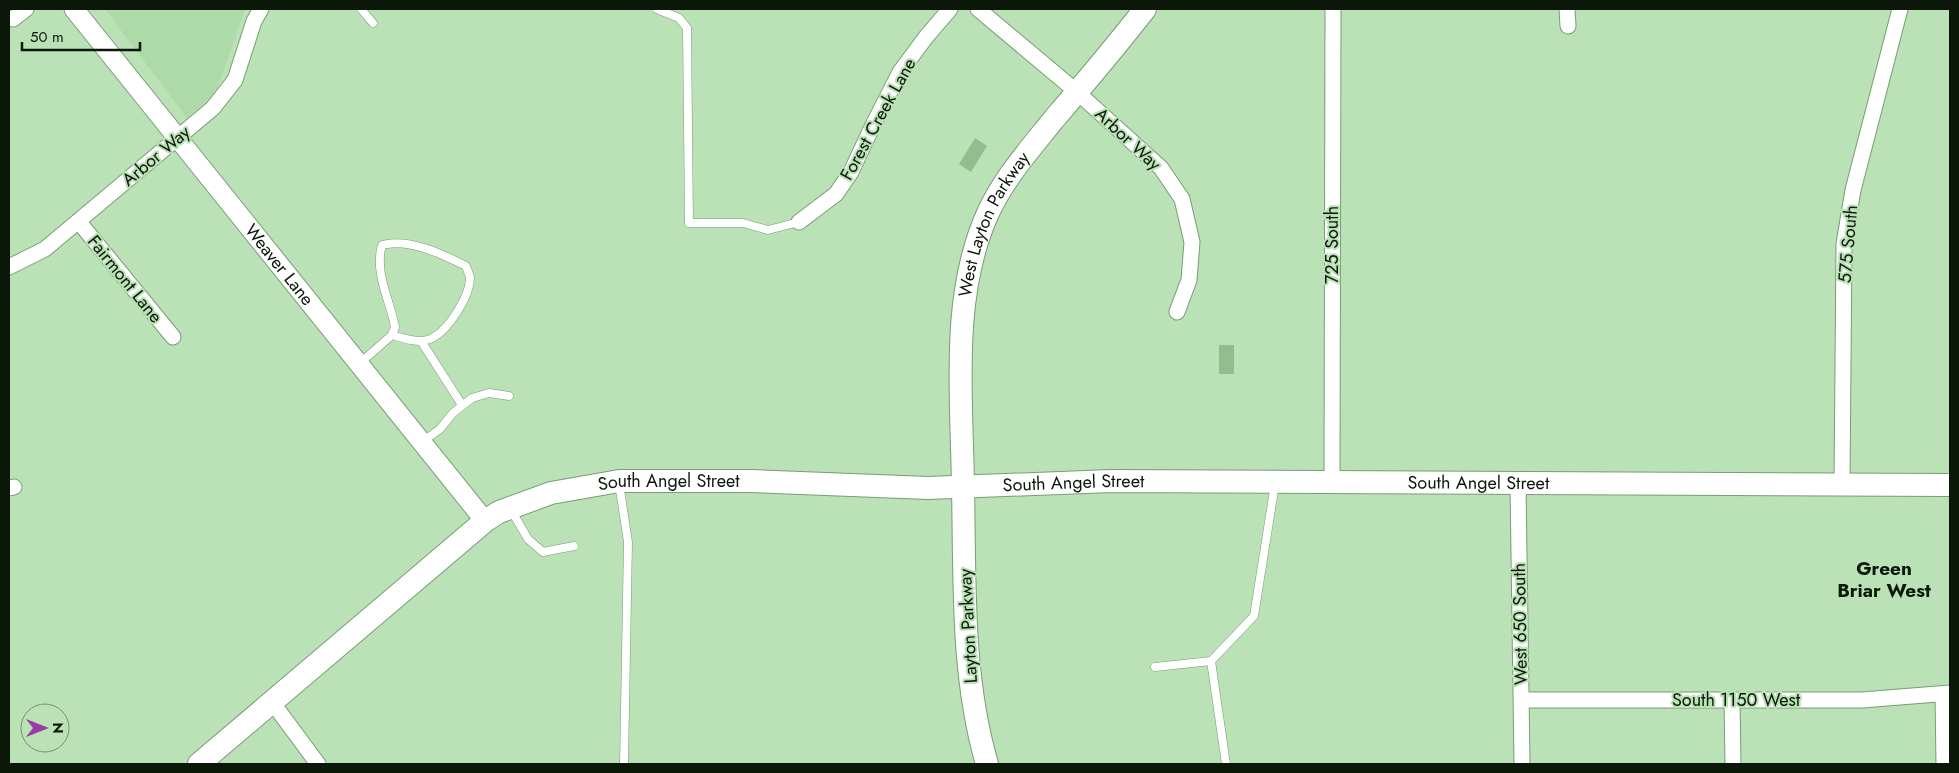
<svg xmlns="http://www.w3.org/2000/svg" width="1959" height="773" viewBox="0 0 1959 773" font-family="Jost,sans-serif">
	<style>
		.built { fill: #aed9a9 }
		.water { fill: #91be8c }
		.lines { fill: none; stroke-linecap: round; stroke-linejoin: round }
		.service-casing { stroke: #799c75; stroke-width: 9 }
		.minor-casing { stroke: #799c75; stroke-width: 17 }
		.tertiary-casing { stroke: #799c75; stroke-width: 21 }
		.secondary-casing { stroke: #799c75; stroke-width: 24 }
		.service { stroke: #fff; stroke-width: 8 }
		.minor { stroke: #fff; stroke-width: 15 }
		.tertiary { stroke: #fff; stroke-width: 19 }
		.secondary { stroke: #fff; stroke-width: 22 }
		.labels { text-anchor: middle; dominant-baseline: central; stroke-width: 4; stroke-linejoin: round; paint-order: stroke }
		.street-label { font-size: 18px; fill: #0b1809; stroke: #bbe1b7 }
		.neighbourhood-label { font-size: 19px; font-weight: bold; fill: #0b1809; stroke: #bbe1b7 }
	</style>
	<rect width="100%" height="100%" fill="#bbe1b7"/>
	<path class="built" d="M105,9H245L216,92L187,118Z"/>
	<path class="water" d="M975,138L987,146L971,172L959,164Z
		M1219,345H1234V374H1219Z"/>
	<g class="lines">
		<g class="service-casing">
			<path id="service" d="M361,9L373,23
				M657,9L679,18L687,28L689,223H743L768,230L799,222
				M421,341L462,405
				M359,364L392,335L395,327C390,300 374,273 382,245C409,238 442,254 466,266C467,269 469,274 470,277C470,297 446,335 427,340C416,343 403,338 392,335
				M422,442L440,429L453,413L472,398L489,393L509,396
				M619,483L628,542L624,764
				M511,510L528,539L543,552L574,546
				M1211,661L1226,764
				M1155,667L1211,661L1254,616L1275,484"/>
		</g>
		<g class="minor-casing">
			<path id="minor" d="M978,9L1077,92L1161,168L1182,199L1192,242L1189,280L1177,312
				M1567,9L1568,26
				M9,18L13,19L26,9
				M79,222L173,337
				M799,222L836,194L851,172L873,125L900,72L926,37L950,9
				M9,267L45,249L213,108L235,80L254,21L261,9
				M1332,482L1333,9
				M1518,484L1522,764
				M1842,485L1844,244L1853,190L1900,9
				M9,488L14,487
				M1943,694L1944,764
				M1521,700H1862L1950,693
				M1732,700L1733,764
				M272,702L318,764"/>
		</g>
		<g class="tertiary-casing">
			<g id="tertiary">
				<path id="s1" d="M74,9L485,521"/>
			</g>
		</g>
		<g class="secondary-casing">
			<g id="secondary">
				<path id="s2" d="M199,764L485,521L499,512L551,493L619,481H752L928,488L1111,481L1950,485"/>
				<path id="s3" d="M987,764C961,675 965,580 963,488C962,398 950,296 988,213C1004,178 1030,149 1054,119C1085,83 1116,46 1145,9"/>
			</g>
		</g>
		<use href="#service" class="service"/>
		<use href="#minor" class="minor"/>
		<use href="#tertiary" class="tertiary"/>
		<use href="#secondary" class="secondary"/>
	</g>
	<g class="labels">
		<g class="street-label">
			<text transform="translate(878 119) rotate(-61)">Forest Creek Lane</text>
			<text transform="translate(1128 139) rotate(43)">Arbor Way</text>
			<text transform="translate(156 156) rotate(-40)">Arbor Way</text>
			<text stroke="none"><textPath href="#s3" startOffset="548">West Layton Parkway</textPath></text>
			<text transform="translate(1848 244) rotate(-85)">575 South</text>
			<text transform="translate(1332 245) rotate(-90)">725 South</text>
			<text stroke="none"><textPath href="#s1" startOffset="328">Weaver Lane</textPath></text>
			<text transform="translate(125 279) rotate(51)">Fairmont Lane</text>
			<text stroke="none"><textPath href="#s2" startOffset="566">South Angel Street</textPath></text>
			<text stroke="none"><textPath href="#s2" startOffset="971">South Angel Street</textPath></text>
			<text stroke="none"><textPath href="#s2" startOffset="1376">South Angel Street</textPath></text>
			<text transform="translate(1520 624) rotate(-91)">West 650 South</text>
			<text transform="translate(968 626) rotate(-93)">Layton Parkway</text>
			<text x="1736" y="700">South 1150 West</text>
		</g>
		<g class="neighbourhood-label">
			<text x="1884" y="568">Green<tspan x="1884" dy="22">Briar West</tspan></text>
		</g>
	</g>
	<rect width="1959" height="773" fill="none" stroke="#0b1809" stroke-width="20"/>
	<g transform="translate(45 728) rotate(90)"><circle r="24" fill="#bbe1b7" stroke="#759171"/>
	<path d="M0-4L9 19L0 12L-9 19Z" fill="#973ba5"/>
	<text y="-8" font-size="14" font-weight="bold" text-anchor="middle" fill="#0b1809">N</text>
	</g>
	<path d="M22 42v8h118v-8" fill="none" stroke="#0b1809" stroke-width="2.5"/>
	<text x="30" y="42" font-size="15" fill="#0b1809" stroke="#bbe1b7" stroke-width="4" paint-order="stroke">50 m</text>
</svg>
